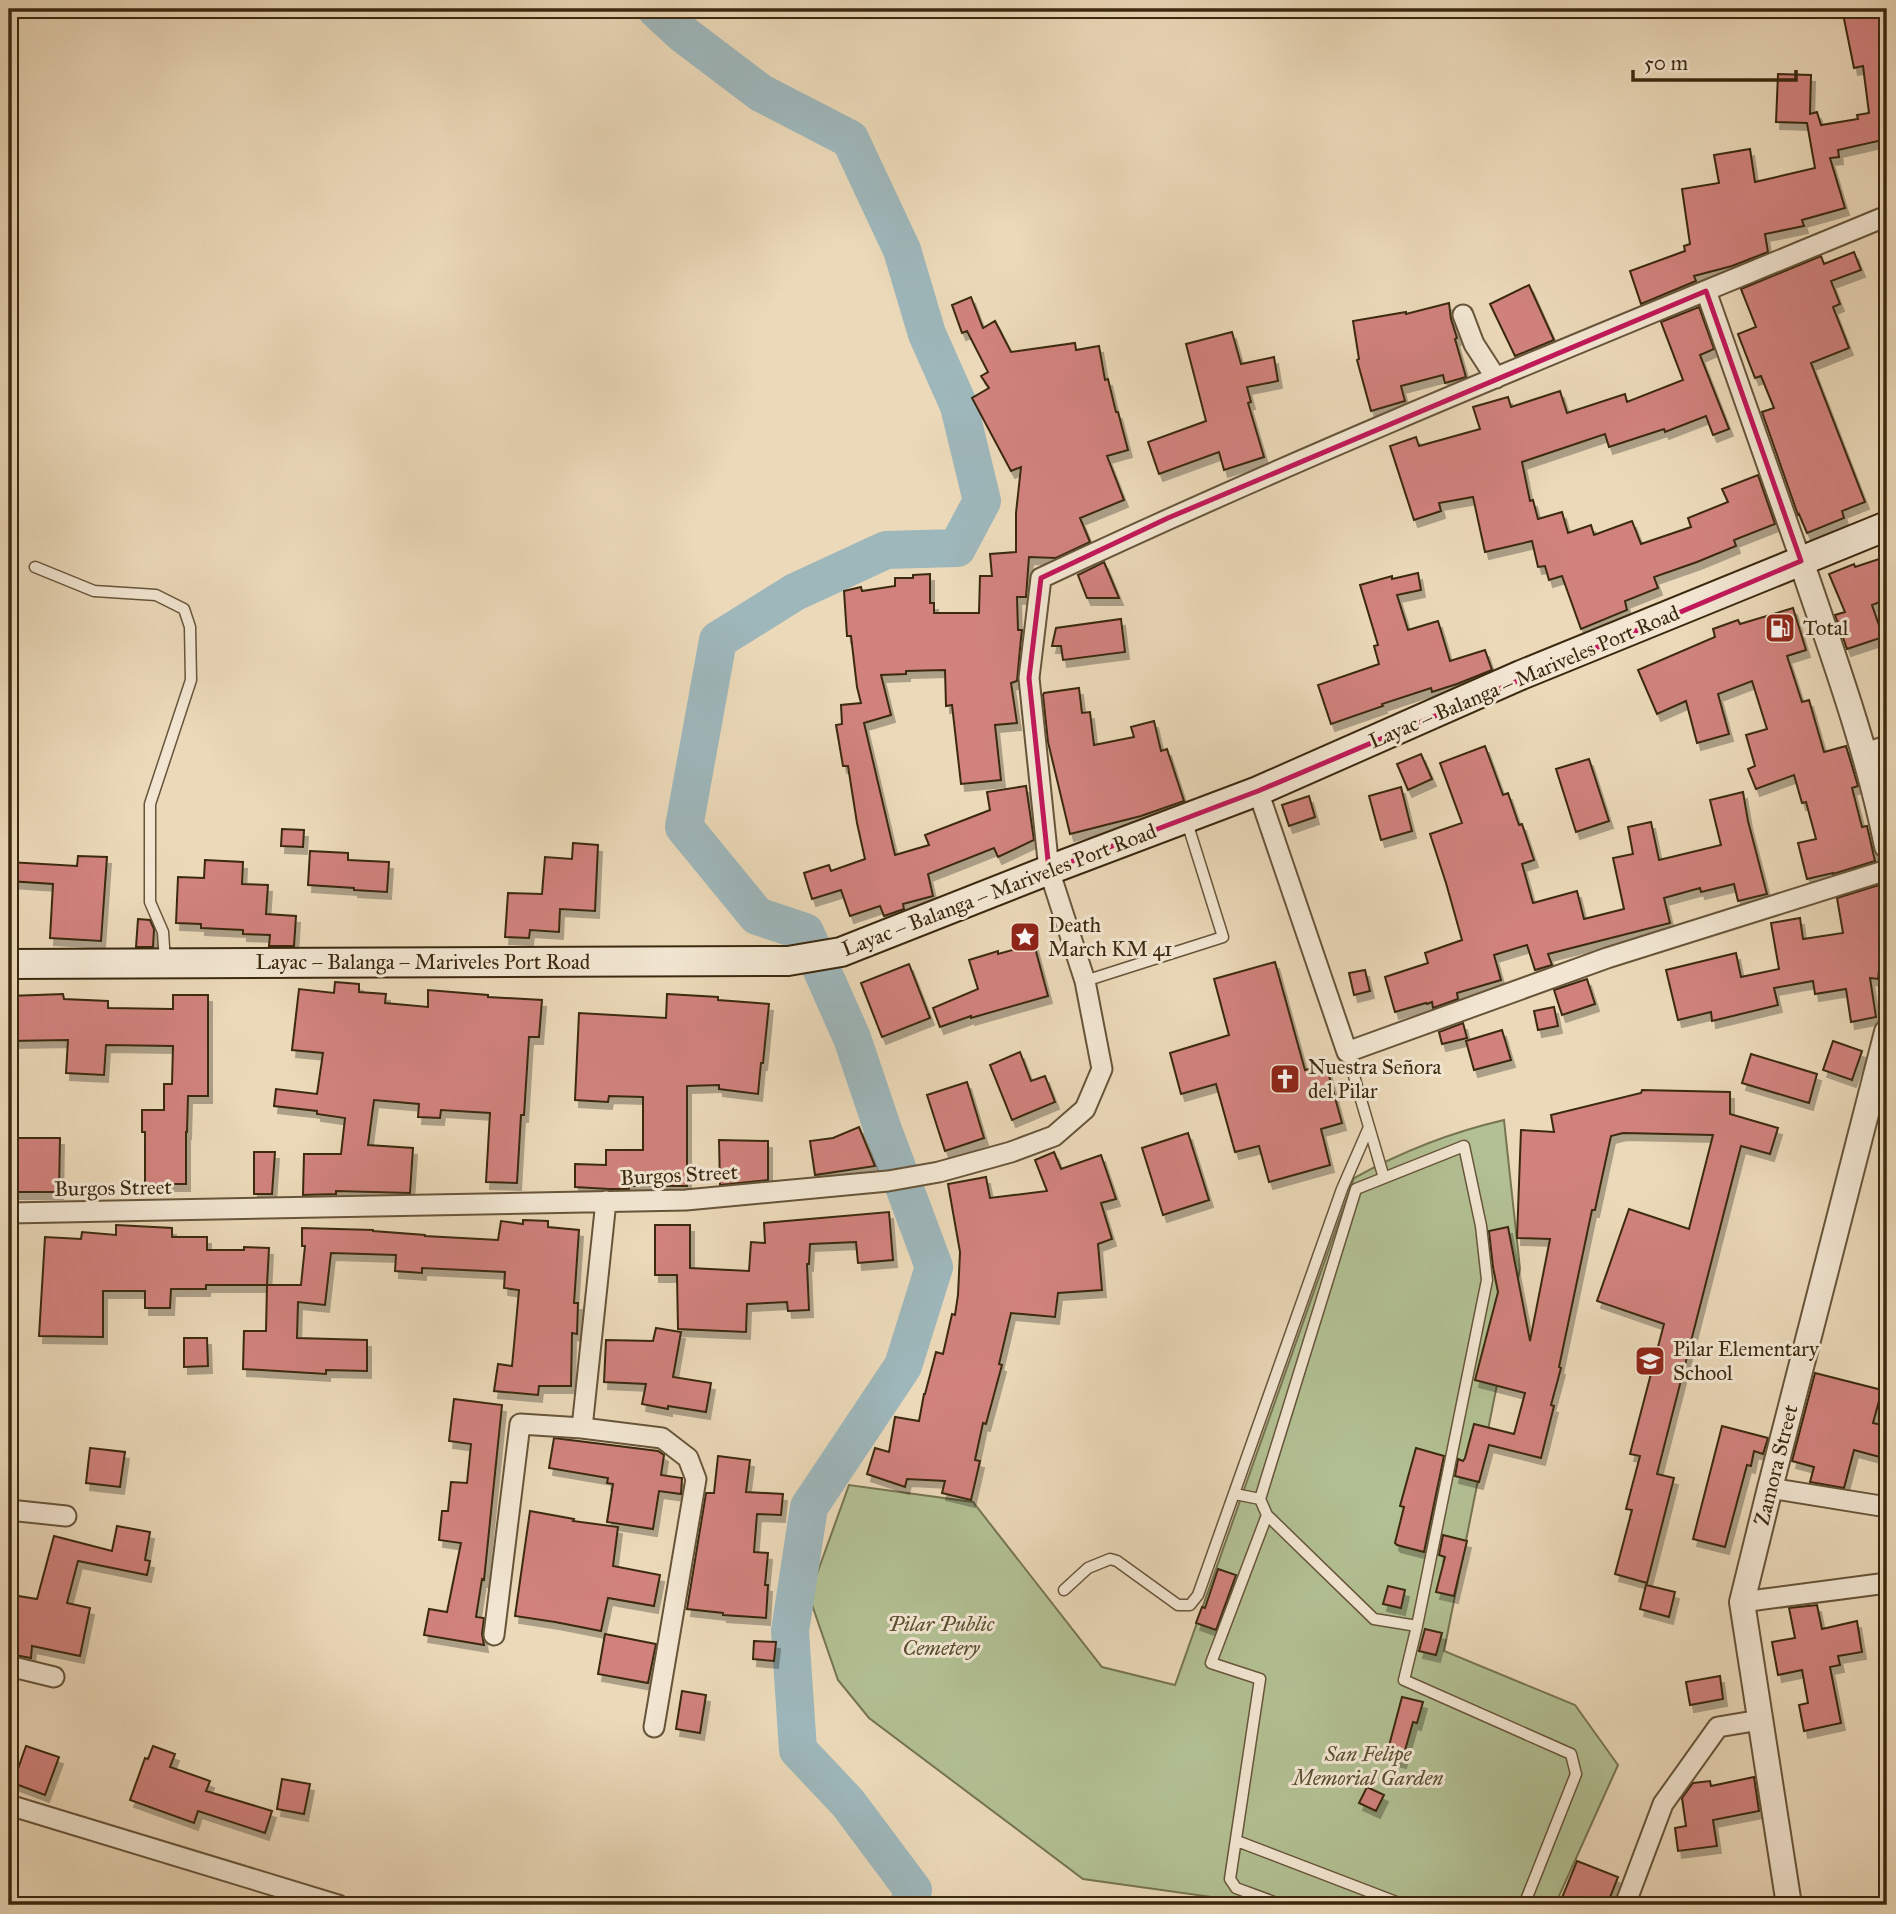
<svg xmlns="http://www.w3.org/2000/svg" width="1896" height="1914" viewBox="0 0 1896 1914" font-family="'IM FELL Great Primer',serif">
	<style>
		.green { fill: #b2c093; stroke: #767451; stroke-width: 2 }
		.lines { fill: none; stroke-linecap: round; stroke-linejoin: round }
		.river { stroke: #9eb7bb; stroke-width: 38 }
		.building { fill: #d1827d; stroke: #3b290f; stroke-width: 2; filter: url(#shadow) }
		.service-casing { stroke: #67553a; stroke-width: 13 }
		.minor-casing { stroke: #67553a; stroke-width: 23 }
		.tertiary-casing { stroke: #67553a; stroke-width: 28 }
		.secondary-casing { stroke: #3b290f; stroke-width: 32 }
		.service { stroke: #f2e6d2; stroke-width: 10 }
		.minor { stroke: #f2e6d2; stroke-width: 19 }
		.tertiary { stroke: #f2e6d2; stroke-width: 24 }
		.secondary { stroke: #f2e6d2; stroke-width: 28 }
		.marked { fill: none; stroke: #c2185b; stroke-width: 5; stroke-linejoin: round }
		.labels { text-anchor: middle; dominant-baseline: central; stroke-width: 6; stroke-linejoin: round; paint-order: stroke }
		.poi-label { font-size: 21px; fill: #3b290f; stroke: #f2e6d2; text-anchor: start }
		.street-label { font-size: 21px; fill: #3b290f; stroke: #f2e6d2 }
		.park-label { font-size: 21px; font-style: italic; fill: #594f30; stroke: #f2e6d2 }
	</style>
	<defs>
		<filter id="shadow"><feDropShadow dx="4" dy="7" stdDeviation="0" flood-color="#0004"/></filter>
	</defs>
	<rect width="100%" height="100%" fill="#ebd9b9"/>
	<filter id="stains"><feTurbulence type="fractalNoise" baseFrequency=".00286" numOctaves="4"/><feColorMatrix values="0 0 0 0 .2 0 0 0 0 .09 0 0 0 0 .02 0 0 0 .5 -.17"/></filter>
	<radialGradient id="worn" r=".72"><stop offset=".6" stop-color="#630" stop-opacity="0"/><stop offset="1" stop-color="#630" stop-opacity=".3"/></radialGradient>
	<path class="green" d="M1504,1120L1520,1269L1444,1651L1575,1705L1618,1765L1555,1905H1211L1212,1897L1083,1879L869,1718L838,1680L809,1596L849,1485L973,1502L1102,1667L1175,1685L1354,1178C1401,1152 1452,1132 1504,1120Z"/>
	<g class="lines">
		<path class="river" d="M656,9L683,34L761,93L850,139L902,250L927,334L959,406L982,501L957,548L886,550L795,592L718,640L684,827L757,916L805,932L852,1038L883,1130L934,1267L903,1366L809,1507L790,1631L798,1750L848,1803L913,1890L909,1905"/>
	</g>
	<path class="building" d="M1842,9H1880L1884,40L1887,39V139L1838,150L1839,157L1830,158L1845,208L1802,220L1804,226L1765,234L1768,252L1732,266L1694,276L1696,281L1641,304L1630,271L1685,251L1684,246L1690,244L1682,189L1719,183L1714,155L1750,149L1755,182L1815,168L1807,123L1776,122L1778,74L1811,75L1810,114L1817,112L1821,125L1858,119L1857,115L1869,113L1863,66L1854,68Z
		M1854,252L1861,270L1831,281L1840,304L1833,307L1849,348L1811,363L1865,502L1842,511L1844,518L1807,533L1799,514L1798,515L1762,412L1774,408L1761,376L1755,378L1738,334L1756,327L1741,289L1821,256L1824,264Z
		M1529,285L1554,340L1515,356L1490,304Z
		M971,297L983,328L995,321L1011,352L1075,343L1076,350L1099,346L1105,380L1108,379L1116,412H1118L1128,450L1107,456L1124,500L1080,518L1090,542L1056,558L1029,557L1026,597H1017L1018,630H1022L1021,638L1017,681L1011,683L1017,723L995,725L1001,780L961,784L952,705L946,706L945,670L906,671V674L881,675L891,715L864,723L895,855L929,845L925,835L990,810L987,792L1026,786L1034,840L998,857L994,848L928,874L933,896L903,904L904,909L884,916L880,906L850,916L841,890L812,899L804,873L829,865L831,871L865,859L857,823L848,766H843L836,725L842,724L841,705L861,703L857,687L851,636H847L844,591L861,587L862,591L895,586V578H913V575L930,574V603H934V613H979L980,576H992L990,554L1016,552V513L1021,467L1011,471L972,398L989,388L981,376L988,372L967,331L962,333L952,305Z
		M1449,303L1451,319L1457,338L1455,339L1466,377L1445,383L1443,375L1401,386L1405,401L1371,411L1357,360L1359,359L1353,321L1406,312V314Z
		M1699,307L1714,349L1700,355L1729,429L1713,435L1706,416L1665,432L1664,429L1609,447L1605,434L1522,462L1530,501L1533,500L1538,519L1562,512L1568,533L1591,525L1594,535L1632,521L1641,544L1691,527L1688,518L1728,502L1722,489L1758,475L1775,524L1734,540L1736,546L1697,562L1654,577L1658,588L1625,601L1627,610L1581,629L1562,576L1549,580L1545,566L1538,567L1532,541L1485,552L1473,497L1439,503L1441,511L1414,520L1390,446L1416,437L1419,446L1480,429L1473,407L1508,397L1511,407L1560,391L1567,413L1625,394L1627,402L1683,380L1661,322Z
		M1232,332L1241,364L1274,357L1278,381L1247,387L1251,402L1248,403L1264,457L1224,470L1219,452L1159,474L1148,442L1206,421L1186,344Z
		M1879,559L1887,584V599L1872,605L1883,637L1847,649L1835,615L1845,612L1829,574L1854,564L1855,567Z
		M1104,562L1119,598H1087L1078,575Z
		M1418,573L1421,590L1397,595L1408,630L1438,621L1450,661L1485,650L1492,670L1457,684L1432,692L1431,688L1382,704L1383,706L1331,724L1318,685L1379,664L1374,646L1378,645L1360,585L1392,576V579Z
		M1793,608L1806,650L1787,656L1802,702L1809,700L1824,752L1846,746L1858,786L1852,788L1862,827L1867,826L1875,861L1833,874V873L1807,879L1798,843L1816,839L1806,802L1802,803L1794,775L1756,789L1748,769L1755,766L1746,735L1767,729L1752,681L1718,694L1729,734L1697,743L1686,701L1657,714L1638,670L1715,637L1713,629L1738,620L1740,624Z
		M1121,619L1125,652L1063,660L1061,646H1052L1056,628Z
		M1079,688L1082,713L1090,712L1094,745L1134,737L1131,727L1154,721L1161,751L1167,749L1184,801L1141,816L1070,834L1048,742L1043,695L1044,693Z
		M1485,746L1503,795L1508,793L1519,825L1522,824L1534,860L1522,864L1533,903L1577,891L1584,919L1624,909L1613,858L1633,854L1628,827L1651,822L1659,860L1721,845L1710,800L1743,792L1748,821L1767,894L1738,901L1734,884L1701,892L1700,888L1664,898L1670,923L1548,954L1552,965L1535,970L1527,945L1494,955L1501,980L1457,993L1458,999L1433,1008L1432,1002L1427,1004L1426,1003L1395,1012L1385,977L1428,963L1425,953L1462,940L1446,883L1430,834L1462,823L1440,763Z
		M1421,754L1432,779L1408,790L1397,764Z
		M1589,759L1609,821L1576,832L1556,769Z
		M1401,787L1412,831L1381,840L1369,796Z
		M1309,796L1315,817L1289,826L1282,805Z
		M282,829L304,830L303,847L281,846Z
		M573,843L598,845L595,911L560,909L559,932L530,930L529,938L505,937L508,893L542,894L545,857L572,859Z
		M310,851L348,853V860L389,862L387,892L354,890V888L308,885Z
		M78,856L107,857L101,941L50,938L53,884L9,881V862L77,866Z
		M205,860L243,862L242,884L268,885L266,914L296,916L294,946H269L270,935L243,934V930L201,928V924L176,923L178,877L204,878Z
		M1879,885L1886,928L1884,929L1878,979L1870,978L1876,1017L1851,1022L1846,989L1815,994L1813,981L1774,988L1778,1005L1712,1021L1711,1012L1678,1020L1666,970L1736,953L1741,977L1779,969L1771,923L1800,918L1803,939L1843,933L1837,898Z
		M138,919L150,920L154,929L153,947H136Z
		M1034,944L1048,996L971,1018V1016L940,1027L933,1008L978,989L969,960L998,951V954Z
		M1275,962L1305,1070L1326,1065L1342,1123L1321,1129L1330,1165L1269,1182L1259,1146L1235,1152L1216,1084L1181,1094L1170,1053L1229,1035L1214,979Z
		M909,964L930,1018L882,1037L861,983Z
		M1365,970L1370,991L1354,995L1349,973Z
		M1587,979L1595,1004L1562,1015L1554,990Z
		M335,982L359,984V992L386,994L385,1003L428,1007V990L488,995V997L542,1000L539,1037H529L524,1115H521L517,1183L486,1182L490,1113L441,1110L440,1118L418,1117L419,1104L374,1100L368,1145L413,1148L410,1193L336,1191V1194L303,1195L304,1154H341L345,1118L317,1114V1111L274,1106L276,1089L317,1094L323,1053L292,1050L299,989L334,993Z
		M63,994L64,999L108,1001V1008L173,1009V995H208V1096H188L187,1132H186V1184H145V1132H142V1110H164V1084H172L173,1046L106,1045L104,1075L66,1073L68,1040L9,1041V996Z
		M667,994L718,997V1000L769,1004L763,1063H761L758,1094L719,1089V1085L687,1086V1186H629V1189H609L575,1187V1164L606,1165V1150H643V1097L609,1096L608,1102L575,1100L579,1013L666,1018Z
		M1554,1007L1558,1026L1538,1030L1534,1011Z
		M1463,1023L1467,1038L1442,1044L1439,1032Z
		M1502,1030L1511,1060L1474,1070L1466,1041Z
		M1833,1041L1862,1051L1852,1080L1823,1070Z
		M1020,1052L1031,1081L1045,1076L1055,1102L1012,1120L990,1065Z
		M1751,1054L1817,1074L1809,1103L1742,1083Z
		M967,1082L984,1138L945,1151L927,1095Z
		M1642,1090L1730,1092V1114L1778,1128L1770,1154L1741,1146L1657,1474L1674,1478L1647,1583L1615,1574L1632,1510L1626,1509L1640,1456L1630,1454L1664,1324L1597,1301L1629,1209L1689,1229L1713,1135L1623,1133L1611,1136L1595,1210H1592L1559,1367L1561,1368L1551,1405L1554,1406L1541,1458L1489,1445L1479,1482L1455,1476L1458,1459L1463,1461L1465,1458L1474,1424L1514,1434L1525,1393L1475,1380L1498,1292L1493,1267L1489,1231L1508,1227L1530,1341L1550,1239L1517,1238L1521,1130L1554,1132L1551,1115L1641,1093Z
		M859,1127L875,1166L815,1175L810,1141L833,1138Z
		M1188,1133L1209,1200L1163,1215L1142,1148Z
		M9,1138H60L59,1192H9Z
		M719,1140L768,1141V1180L720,1185Z
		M254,1152H275L272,1194H254Z
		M1054,1152L1061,1169L1101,1155L1116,1199L1101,1203L1112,1239L1098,1244L1102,1290L1058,1293L1055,1317L1011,1313L999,1364L1002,1365L986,1424L983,1423L975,1460L980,1461L971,1500L942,1493L945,1481L907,1479L905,1487L867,1474L875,1448L889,1452L895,1417L919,1421L924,1394H925L936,1352L943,1354L952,1314L955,1315L958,1295L960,1252L948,1184L986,1177L990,1198L1047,1191L1035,1160Z
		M889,1212L893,1260L858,1263L856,1242L810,1244L809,1264H807L809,1310L788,1311L787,1302L747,1304L746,1332L678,1329L677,1275H655V1225H690V1268L749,1271L751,1242L765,1243L764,1223Z
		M523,1220L548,1221V1227L579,1230L574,1303H578L577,1334L572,1333L571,1386H539L538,1395L494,1391L498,1364L512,1366L514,1345L519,1290L504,1288L505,1272L422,1268V1273L395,1271L396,1255L331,1253L325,1305L298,1302L297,1338L367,1340V1371L326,1370V1374L243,1369L244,1331H266L267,1285H301L305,1246H302V1228L373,1230V1231L425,1235V1236L498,1240L501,1221L523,1224Z
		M116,1225L172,1228V1237H207V1250H244V1247L269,1248L267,1285H206V1289H171L170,1308H145V1291H103V1337L39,1336L45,1237L81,1239L82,1232L116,1235Z
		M656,1328L681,1332L673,1377L711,1383L706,1412L668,1406V1409L642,1404L646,1384L604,1382L606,1340L653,1341Z
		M184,1338H207L208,1366L184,1367Z
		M1815,1373L1882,1390L1873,1423L1887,1426V1459L1854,1450L1844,1488L1810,1482L1814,1467L1792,1461Z
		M454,1399L502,1405L484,1580L482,1579L476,1617L484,1618L482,1634L484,1645L424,1635L429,1609L447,1612L461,1543L439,1540L442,1511H448L451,1482L467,1483L471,1444L449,1441Z
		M1722,1426L1768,1438L1763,1454L1754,1451L1751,1466L1747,1465L1725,1547L1693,1539Z
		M554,1438L658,1451L664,1455L661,1475L682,1478L681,1494L659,1491L653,1529L607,1522L613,1484L607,1483L608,1478L549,1468Z
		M90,1448L125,1452L120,1487L86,1483Z
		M1416,1448L1444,1456L1424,1552L1397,1545L1395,1543L1404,1507L1400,1506Z
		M718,1456L750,1460L746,1492L783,1494L781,1515L757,1514L754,1552L768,1553L765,1585H768L766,1618L723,1615V1613L687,1609L706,1493H714Z
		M530,1511L574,1519L573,1521L618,1527L613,1566L660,1575L654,1606L608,1598L601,1631L555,1622L515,1616Z
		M117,1526L150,1532L145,1560L150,1561L147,1575L78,1561L67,1603L90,1608L80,1656L32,1646L31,1658L9,1654V1617L12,1595L37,1599L54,1536L112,1551Z
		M1443,1535L1467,1541L1454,1596L1436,1592L1445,1557L1439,1555Z
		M1218,1569L1236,1575L1216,1630L1196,1623L1202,1607L1205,1608Z
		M1646,1585L1675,1592L1669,1617L1640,1609Z
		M1388,1586L1405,1590L1401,1608L1383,1604Z
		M1817,1605L1822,1629L1857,1621L1862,1652L1838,1656L1840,1665L1830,1667L1841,1723L1804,1731L1799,1705L1808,1703L1802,1670L1778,1675L1772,1642L1795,1638L1789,1608Z
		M1425,1629L1442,1633L1436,1655L1419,1651Z
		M605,1634L656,1644L648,1683L598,1674Z
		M754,1641L776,1642L774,1661L753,1659Z
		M1720,1676L1723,1699L1690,1705L1686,1682Z
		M682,1691L706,1695L700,1733L676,1729Z
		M1402,1697L1423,1702L1417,1723L1413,1722L1402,1761L1386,1757Z
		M26,1746L59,1757L45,1795L13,1783Z
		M153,1746L175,1754L170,1767L210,1781L206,1791L272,1811L265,1833L198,1811L194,1823L130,1800L145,1758L148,1759Z
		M1754,1777L1759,1811L1713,1820L1717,1846L1678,1851L1675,1828L1686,1826L1682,1798L1693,1783L1710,1781L1711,1786Z
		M282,1779L310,1784L304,1814L277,1809Z
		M1367,1787L1384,1795L1376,1811L1359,1803Z
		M1577,1861L1618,1877L1607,1905H1559Z"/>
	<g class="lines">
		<g class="service-casing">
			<path id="service" d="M35,567L94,591L156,595L184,609L190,627L191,680L150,804V902L163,932L165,962
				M1085,981L1223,937L1186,819
				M1347,1052L1384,1178
				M1235,1494L1260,1499
				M1267,1515L1211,1663L1260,1679L1230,1879L1236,1888L1282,1905
				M1064,1590L1088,1568L1110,1559L1117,1561L1178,1605H1190L1198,1595L1342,1189L1369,1127
				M1417,1626L1374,1619L1267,1515L1260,1499L1356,1189L1464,1146L1481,1226L1487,1280L1417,1626L1404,1680L1571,1754L1576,1774L1524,1905
				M1237,1841L1404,1905"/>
		</g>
		<g class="minor-casing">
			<path id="minor" d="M1706,291L1801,561
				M1463,315L1474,344L1496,378
				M1864,753L1887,746
				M1258,791L1347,1052L1607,958L1887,870
				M9,1213L686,1200L888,1181L939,1172L1011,1152L1054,1136L1085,1109L1102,1069L1085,981L1049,870L1029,678L1041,578C1319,447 1604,333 1887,216
				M582,1428L606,1201
				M1770,1488L1887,1507
				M9,1510L66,1516
				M1742,1602L1887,1583
				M494,1635L520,1424L582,1428L662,1438L688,1458L696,1479L654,1727
				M9,1666L54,1677
				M9,1805L338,1905
				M1625,1905L1663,1804L1718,1727L1760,1720"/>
		</g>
		<g class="tertiary-casing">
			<path id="tertiary" d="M1801,561C1833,655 1867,748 1887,846
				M1789,1905L1742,1602L1770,1488L1887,1032"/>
		</g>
		<g class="secondary-casing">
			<path id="secondary" d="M9,964L788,961L841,952L1049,870L1258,791L1521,675L1887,526"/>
		</g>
		<use href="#service" class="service"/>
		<use href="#minor" class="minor"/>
		<use href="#tertiary" class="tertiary"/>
		<use href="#secondary" class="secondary"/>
	</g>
	<path class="marked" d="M1706,291L1801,561L1258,791L1049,870L1029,678L1041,578L1168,518Z"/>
	<defs>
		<g id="fuel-square" transform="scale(1.575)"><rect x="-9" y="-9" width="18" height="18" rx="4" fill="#8f2418" stroke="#f2e6d2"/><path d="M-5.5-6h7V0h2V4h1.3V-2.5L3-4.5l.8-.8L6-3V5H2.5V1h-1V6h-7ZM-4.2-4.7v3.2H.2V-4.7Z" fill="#fff"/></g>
		<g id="sight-square" transform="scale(1.575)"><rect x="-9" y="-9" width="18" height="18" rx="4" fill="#8f2418" stroke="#f2e6d2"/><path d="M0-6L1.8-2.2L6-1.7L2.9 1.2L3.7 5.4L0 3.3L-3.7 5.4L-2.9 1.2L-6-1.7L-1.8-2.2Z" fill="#fff"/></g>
		<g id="church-square" transform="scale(1.575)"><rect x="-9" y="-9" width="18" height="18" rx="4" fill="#8f2418" stroke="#f2e6d2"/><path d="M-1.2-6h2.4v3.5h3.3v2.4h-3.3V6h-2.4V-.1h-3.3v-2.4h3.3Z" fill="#fff"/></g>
		<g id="school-square" transform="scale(1.575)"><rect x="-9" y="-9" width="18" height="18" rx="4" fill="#8f2418" stroke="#f2e6d2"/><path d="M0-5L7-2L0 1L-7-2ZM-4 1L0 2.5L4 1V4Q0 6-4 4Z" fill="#fff"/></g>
	</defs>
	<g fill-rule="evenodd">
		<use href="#fuel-square" x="1780" y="628"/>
		<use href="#sight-square" x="1025" y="937"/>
		<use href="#church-square" x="1285" y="1079"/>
		<use href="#school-square" x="1650" y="1361"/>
	</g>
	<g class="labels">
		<g class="poi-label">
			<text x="1803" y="628">Total</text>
			<text x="1048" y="925">Death<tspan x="1048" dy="24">March KM 41</tspan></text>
			<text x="1308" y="1067">Nuestra Señora<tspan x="1308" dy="24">del Pilar</tspan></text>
			<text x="1673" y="1349">Pilar Elementary<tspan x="1673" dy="24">School</tspan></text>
		</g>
		<g class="street-label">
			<text transform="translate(1524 677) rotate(-23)">Layac – Balanga – Mariveles Port Road</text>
			<text transform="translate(999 890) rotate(-21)">Layac – Balanga – Mariveles Port Road</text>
			<text x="423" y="962">Layac – Balanga – Mariveles Port Road</text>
			<text transform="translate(679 1175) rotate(-3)">Burgos Street</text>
			<text transform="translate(113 1188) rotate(-1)">Burgos Street</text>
			<text transform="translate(1776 1465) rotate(-76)">Zamora Street</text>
		</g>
		<g class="park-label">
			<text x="941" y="1624">Pilar Public<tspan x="941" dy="24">Cemetery</tspan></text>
			<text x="1368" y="1754">San Felipe<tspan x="1368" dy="24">Memorial Garden</tspan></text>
		</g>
	</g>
	<rect width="1896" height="1914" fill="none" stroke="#ebd9b9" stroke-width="35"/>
	<rect x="10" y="10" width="1875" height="1893" fill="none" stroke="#3b290f" stroke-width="3.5"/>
	<rect x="18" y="18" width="1861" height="1879" fill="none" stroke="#3b290f" stroke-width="2"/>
	<path d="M1633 70v10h163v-10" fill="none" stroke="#3b290f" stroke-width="3.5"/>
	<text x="1644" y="70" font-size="21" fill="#3b290f" stroke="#f2e6d2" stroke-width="5" paint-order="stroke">50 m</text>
	<rect width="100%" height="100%" filter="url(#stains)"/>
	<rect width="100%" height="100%" fill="url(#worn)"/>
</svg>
